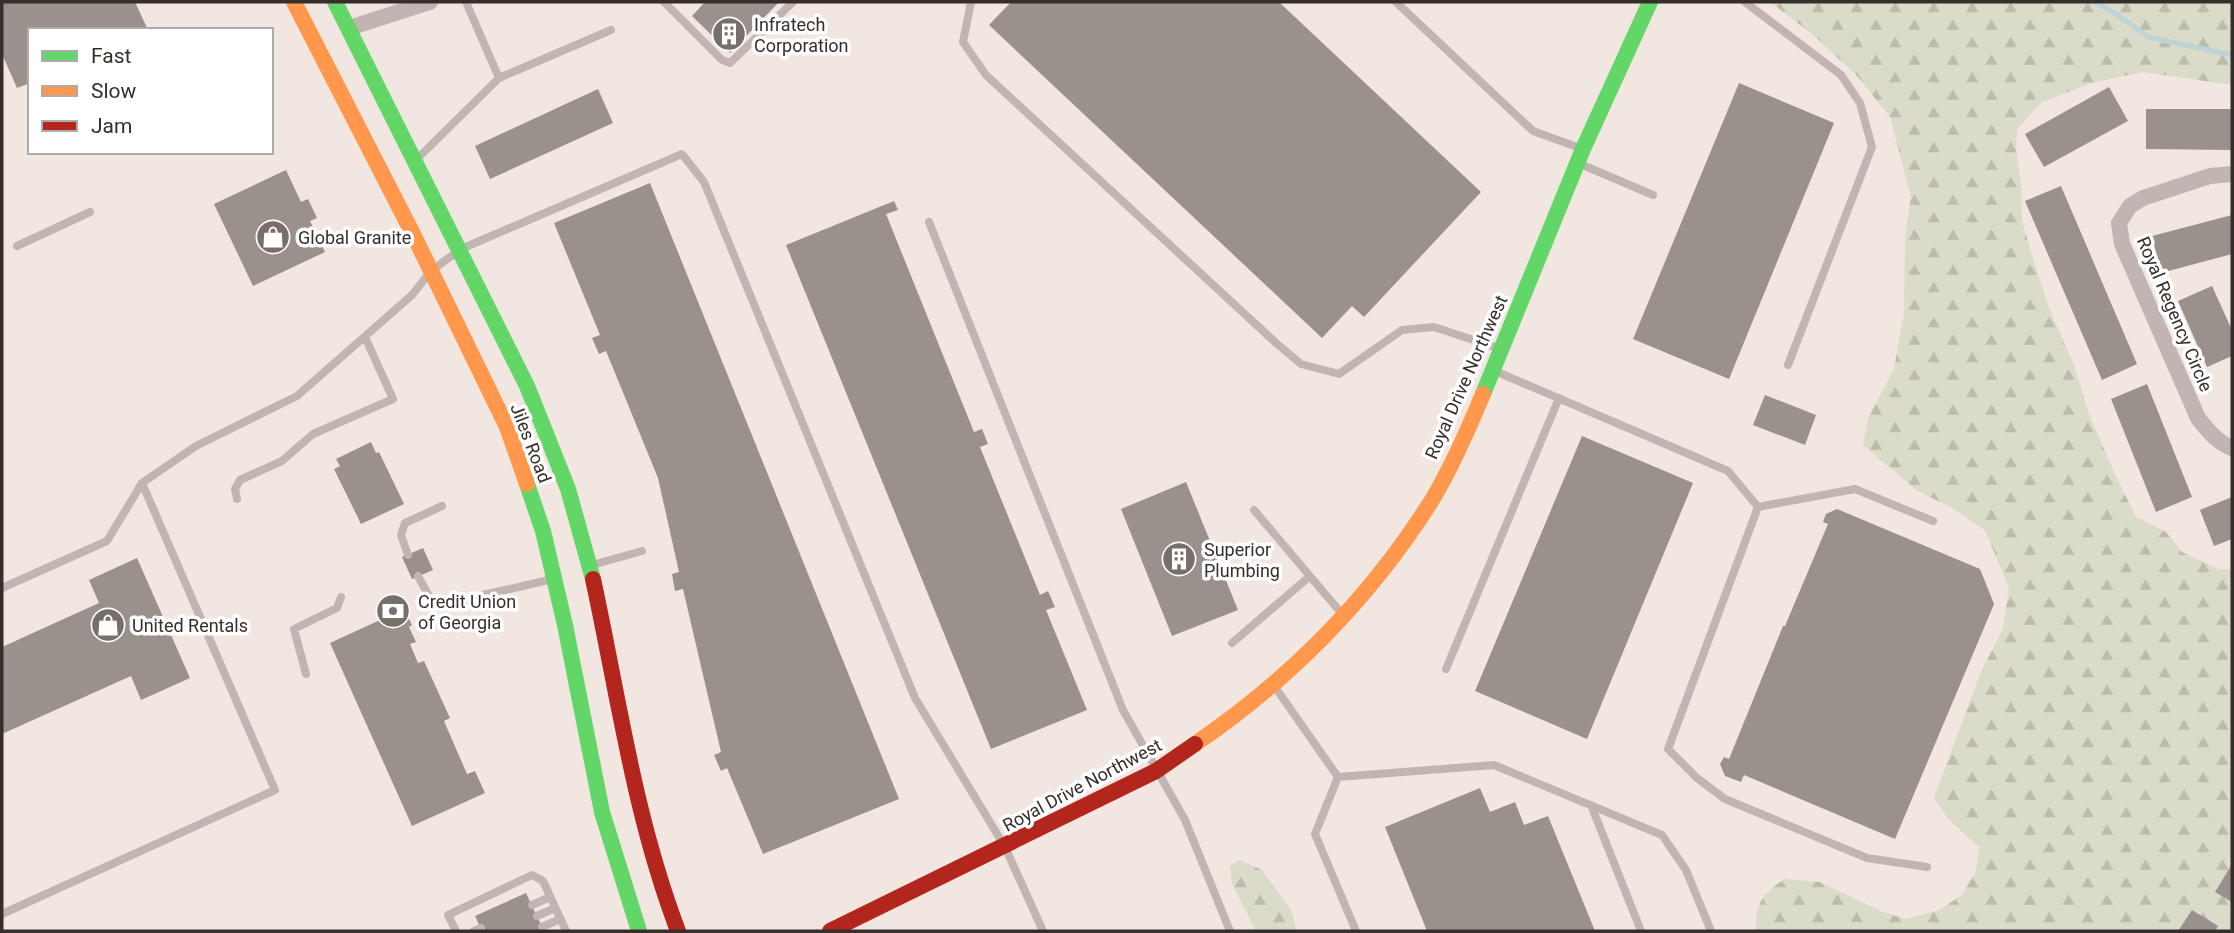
<svg xmlns="http://www.w3.org/2000/svg" width="2234" height="933" viewBox="0 0 2234 933" font-family="Roboto,sans-serif">
	<style>
		.forest { fill: url(#forest-firs) }
		.lines { fill: none; stroke-linecap: round; stroke-linejoin: round }
		.stream { stroke: #bcd4d6; stroke-width: 5 }
		.building { fill: #9a918d }
		.lane { stroke: #c1b4b3; stroke-width: 8 }
		.street { stroke: #c1b4b3; stroke-width: 16 }
		.fast { stroke: #63d668; stroke-width: 16 }
		.slow { stroke: #ff974d; stroke-width: 16 }
		.jam { stroke: #b3261e; stroke-width: 16 }
		.labels { text-anchor: middle; dominant-baseline: central; stroke-width: 7; stroke-linejoin: round; paint-order: stroke }
		.poi-label { font-size: 18px; fill: #362e2a; stroke: #fff; text-anchor: start }
		.street-label { font-size: 18px; fill: #362e2a; stroke: #fff }
	</style>
	<defs>
		<pattern id="forest-firs" width="22" height="20" patternUnits="userSpaceOnUse" patternTransform="scale(1.75)"><rect width="22" height="20" fill="#dadbc9"/><path d="M5 1l3.5 6h-7zM16 11l3.5 6h-7z" fill="#bcbcad"/></pattern>
	</defs>
	<rect width="100%" height="100%" fill="#f2e6e1"/>
	<path class="forest" d="M1770,2H2232V85L2143,72L2091,83L2041,103L2017,129L2016,149L2021,183L2022,221L2035,265L2049,308L2074,365L2089,414L2114,472L2136,517L2166,532L2182,552L2219,569H2232V931H1756C1755,903 1762,896 1784,879L1820,882L1883,912L1906,919L1939,910L1962,895L1976,871L1979,847L1950,821L1934,798L1980,674L2003,629L2009,588L1985,530L1950,507L1916,490L1863,445L1868,418L1894,369L1904,313L1905,235L1911,197L1890,117L1858,77L1812,34Z
		M1240,860L1262,870L1291,910L1297,931H1256L1232,884L1230,865Z"/>
	<g class="lines">
		<path class="stream" d="M2095,2L2118,15L2148,37L2232,55"/>
	</g>
	<path class="building" d="M2,2H135L148,30H30V83L17,88L2,54Z
		M705,2H779L730,53L692,16Z
		M1011,2H1279L1481,192L1364,317L1352,306L1322,338L989,25Z
		M1739,83L1834,123L1729,379L1633,339Z
		M2109,87L2128,121L2044,167L2025,134Z
		M598,89L613,123L490,179L475,146Z
		M2146,109H2232V150L2146,149Z
		M286,170L301,202L308,199L317,218L310,221L325,252L253,286L214,204Z
		M650,183L899,799L763,854L727,768L721,771L714,755L721,752L683,589L675,591L672,574L679,572L658,478L606,351L599,354L592,338L600,335L554,223Z
		M2061,186L2137,364L2102,380L2025,201Z
		M894,201L898,210L886,214L974,432L982,429L988,444L980,447L1040,595L1048,591L1055,607L1046,610L1087,710L991,749L786,245Z
		M2232,215V254L2161,273L2152,236Z
		M2212,286L2232,330V356L2207,367L2178,301Z
		M2147,384L2192,497L2156,512L2111,399Z
		M1765,395L1816,415L1805,445L1753,425Z
		M1582,436L1693,483L1587,739L1475,691Z
		M371,442L376,453L379,452L404,504L361,524L334,469L340,466L336,459Z
		M1186,482L1238,610L1172,636L1121,509Z
		M2232,497V539L2214,546L2200,510Z
		M1837,509L1980,569L1994,604L1895,839L1744,775L1741,782L1725,776L1720,764L1724,757L1729,759L1783,626H1785L1828,524L1823,522L1826,514Z
		M423,548L433,570L412,579L402,557Z
		M137,558L190,678L141,700L131,676L2,734V647L99,603L89,580Z
		M404,609L412,625L409,627L416,642L410,644L418,663L424,661L450,718L444,721L467,774L475,771L485,793L412,826L330,643Z
		M1480,788L1490,812L1515,802L1524,825L1548,816L1595,931H1427L1385,827Z
		M2232,864V902L2215,892Z
		M526,893L544,931H482L475,916Z
		M2192,910L2218,926L2215,931H2178Z"/>
	<g class="lines">
		<path class="lane" d="M664,2L722,60L730,63L793,2
			M971,2L963,42L986,75L1276,343L1301,364L1339,374L1402,330L1434,327L1501,349
			M1396,2L1533,131L1583,149
			M1745,2L1841,75L1860,103L1872,147L1788,365
			M499,78L611,30
			M416,160L499,78L466,2
			M1578,163L1653,195
			M929,222L1123,710L1185,820L1230,931
			M17,246L90,212
			M1495,371L1728,471L1758,507L1668,749L1697,778L1725,799L1867,858L1927,867
			M237,499L235,489L240,480L282,461L313,434L393,399L365,337
			M1758,507L1855,489L1933,521
			M1254,510L1342,614
			M408,555L401,535L405,523L442,506
			M592,565L642,551
			M418,576L431,600L439,604L451,605L483,595L553,579
			M2,588L107,541L142,483L196,446L297,396L412,295L431,271L461,249L682,154L704,182L915,698L1005,847L1043,931
			M1232,643L1310,576
			M1446,669L1559,398
			M306,674L294,629L337,608L341,597
			M1275,687L1338,777
			M1338,777L1494,765L1662,835L1686,870L1711,931
			M1338,777L1315,834L1356,931
			M1591,805L1641,931
			M532,905L550,897
			M2,914L275,790L142,483
			M537,916L555,908
			M542,927L560,919
			M456,931L448,915L532,875L543,881L566,931
			M474,931L481,928"/>
		<path class="street" d="M349,28L430,2
			M2232,174L2210,176L2143,198L2130,206L2119,223L2122,244L2198,418C2208,431 2217,442 2232,448"/>
		<path class="fast" d="M335,2L527,386L568,489L593,579
			M1483,394L1583,149L1650,2
			M527,484L543,531L565,625L602,812L639,931"/>
		<path class="slow" d="M294,2L413,234L507,427L527,484
			M1195,744C1289,680 1371,597 1432,500C1452,467 1468,430 1483,394"/>
		<path class="jam" d="M593,579C619,699 634,815 678,931
			M830,931L1156,771L1195,744"/>
	</g>
	<defs>
		<g id="building-disc" transform="scale(1.75)"><circle r="9.5" fill="#786e6a" stroke="#fff"/><path d="M-4-6H4V6H1V3H-1V6H-4ZM-2.5-4.3h1.7v1.8h-1.7ZM.8-4.3h1.7v1.8H.8ZM-2.5-1h1.7V.8h-1.7ZM.8-1h1.7V.8H.8Z" fill="#fff"/></g>
		<g id="shop-disc" transform="scale(1.75)"><circle r="9.5" fill="#786e6a" stroke="#fff"/><path d="M-5-2.5h2.3a2.7 3.5 0 0 1 5.4 0H5L5.5 6h-11ZM-1.5-2.5h3a1.5 2.3 0 0 0-3 0Z" fill="#fff"/></g>
		<g id="bank-disc" transform="scale(1.75)"><circle r="9.5" fill="#786e6a" stroke="#fff"/><path d="M-6-4H6V4H-6ZM0-2.3a2.3 2.3 0 1 0 0 4.6a2.3 2.3 0 1 0 0-4.6Z" fill="#fff"/></g>
	</defs>
	<g fill-rule="evenodd">
		<use href="#building-disc" x="729" y="34"/>
		<use href="#shop-disc" x="273" y="237"/>
		<use href="#building-disc" x="1179" y="559"/>
		<use href="#bank-disc" x="393" y="611"/>
		<use href="#shop-disc" x="108" y="625"/>
	</g>
	<g class="labels">
		<g class="poi-label">
			<text x="754" y="24">Infratech<tspan x="754" dy="21">Corporation</tspan></text>
			<text x="298" y="237">Global Granite</text>
			<text x="1204" y="549">Superior<tspan x="1204" dy="21">Plumbing</tspan></text>
			<text x="418" y="601">Credit Union<tspan x="418" dy="21">of Georgia</tspan></text>
			<text x="132" y="625">United Rentals</text>
		</g>
		<g class="street-label">
			<text transform="translate(2175 314) rotate(67)">Royal Regency Circle</text>
			<text transform="translate(1466 377) rotate(-66)">Royal Drive Northwest</text>
			<text transform="translate(531 443) rotate(69)">Jiles Road</text>
			<text transform="translate(1082 785) rotate(-28)">Royal Drive Northwest</text>
		</g>
	</g>
	<rect width="2234" height="933" fill="none" stroke="#362e2a" stroke-width="7"/>
	<rect x="28" y="28" width="245" height="126" fill="#ffffff" stroke="#afabaa" stroke-width="2"/>
	<rect x="42" y="51" width="35" height="10" fill="#63d668" stroke="#afabaa" stroke-width="2"/>
	<text x="91" y="63" font-size="21" fill="#362e2a">Fast</text>
	<rect x="42" y="86" width="35" height="10" fill="#ff974d" stroke="#afabaa" stroke-width="2"/>
	<text x="91" y="98" font-size="21" fill="#362e2a">Slow</text>
	<rect x="42" y="121" width="35" height="10" fill="#b3261e" stroke="#afabaa" stroke-width="2"/>
	<text x="91" y="133" font-size="21" fill="#362e2a">Jam</text>
</svg>
